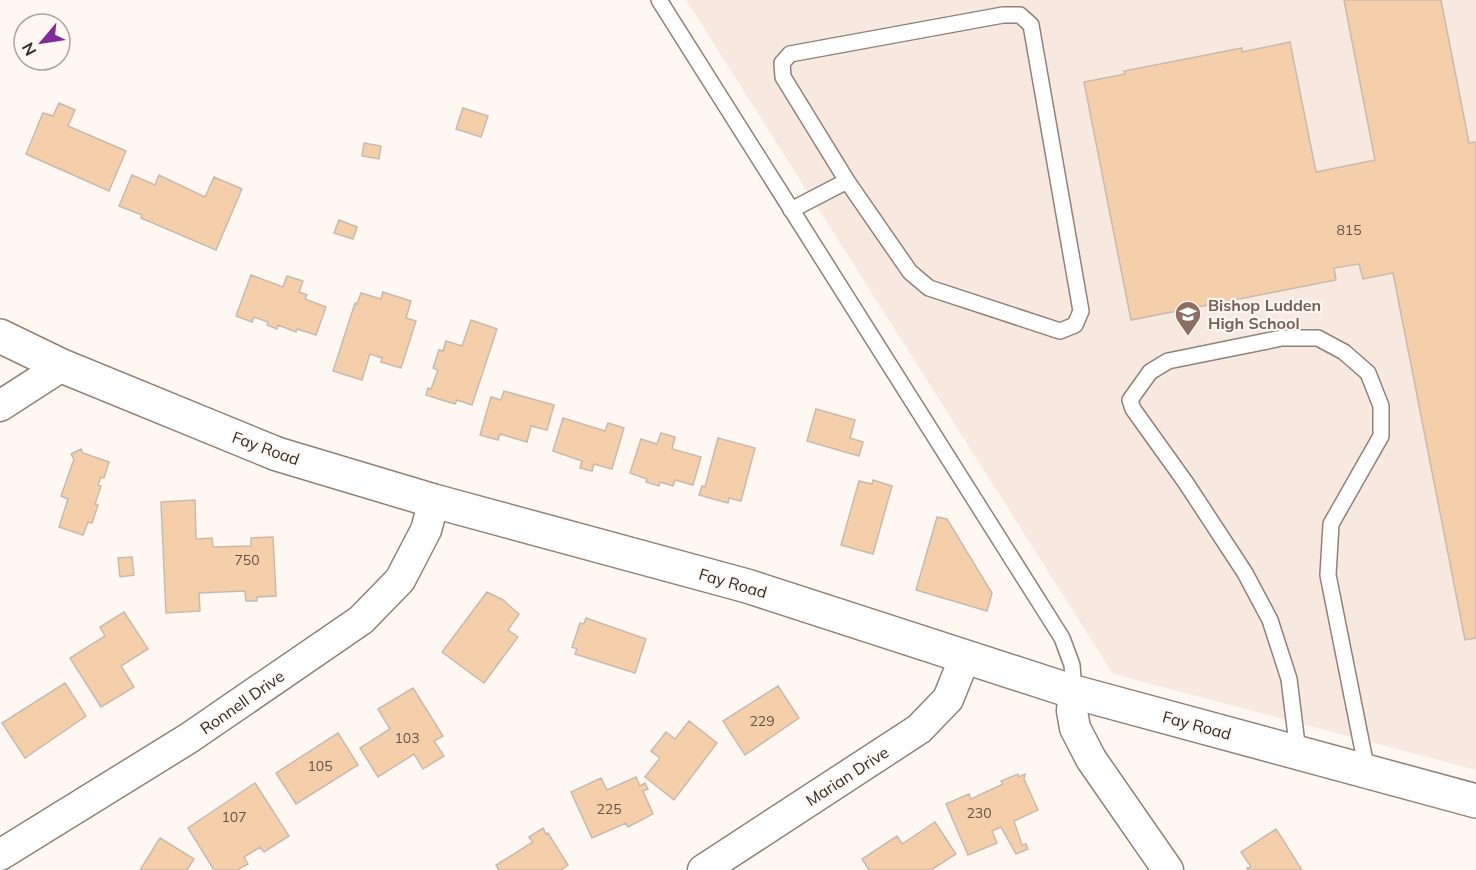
<svg xmlns="http://www.w3.org/2000/svg" width="1476" height="870" viewBox="0 0 1476 870" font-family="Mulish,sans-serif">
	<style>
		.built { fill: #f8e9e0 }
		.building { fill: #f5ceaa; stroke: #c9baae; stroke-width: 1.5 }
		.lines { fill: none; stroke-linecap: round; stroke-linejoin: round }
		.service-casing { stroke: #918177; stroke-width: 18 }
		.minor-casing { stroke: #918177; stroke-width: 33 }
		.tertiary-casing { stroke: #918177; stroke-width: 36 }
		.service { stroke: #fff; stroke-width: 15 }
		.minor { stroke: #fff; stroke-width: 30 }
		.tertiary { stroke: #fff; stroke-width: 33 }
		.labels { text-anchor: middle; dominant-baseline: central; stroke-width: 4.5; stroke-linejoin: round; paint-order: stroke }
		.number-label { font-size: 14px; fill: #625347 }
		.education-label { font-size: 16px; font-weight: bold; fill: #785e54; stroke: #fef7f2; text-anchor: start }
		.street-label { font-size: 16px; fill: #312a26; stroke: #fef7f2 }
	</style>
	<rect width="100%" height="100%" fill="#fef7f2"/>
	<path class="built" d="M686,0H1476V770L1113,674Z"/>
	<path class="building" d="M1344,0H1441L1469,143L1476,142V638L1465,640L1393,273L1363,279L1359,264L1334,268L1336,280L1131,320L1084,82L1125,74L1124,71L1242,48V52L1290,42L1316,172L1375,160Z
		M59,103L75,110L68,126L126,151L109,191L26,154L43,113L53,116Z
		M463,108L488,116L481,137L456,129Z
		M364,143L381,146L379,159L362,156Z
		M132,175L155,185L159,175L205,197L214,177L242,189L216,250L141,218L142,215L119,206Z
		M339,220L357,227L353,239L334,233Z
		M251,275L283,287L287,276L303,281L299,292L307,295L305,299L326,307L316,335L297,329L296,332L278,325L277,329L267,325L268,322L254,317L252,322L236,316Z
		M383,292L411,301L406,318L416,321L401,368L381,362L382,358L370,354L362,380L333,371L355,303L357,304L361,293L381,299Z
		M471,320L497,329L472,405L457,400L455,404L426,395L428,388L431,389L438,370L433,368L439,350L443,351L446,341L462,346Z
		M504,391L554,405L547,430L531,426L527,442L500,434L498,440L480,435L491,397L501,400Z
		M816,409L855,420L850,438L863,442L859,456L807,441Z
		M563,418L605,431L608,423L624,428L612,469L594,464L592,471L580,468L582,461L553,451Z
		M661,433L675,437L672,449L701,457L693,485L675,480L673,486L660,482L659,486L646,482L647,479L630,473L641,439L657,444Z
		M718,438L755,448L741,501L729,498L728,503L699,495L702,486L705,487Z
		M81,449L83,453L109,462L104,478L101,477L98,485L101,486L95,504L98,505L92,523L88,522L83,535L59,527L68,499L61,496L74,459L71,454Z
		M873,480L892,486L873,554L841,545L859,481L872,484Z
		M195,500L196,539L212,538L213,547L251,546V538L273,537L276,596L257,597V601H246L245,591L199,593L200,611L166,613L161,502Z
		M937,517L947,519L992,593L987,611L916,590Z
		M132,557L134,575L120,577L118,558Z
		M487,592L503,600L519,614L508,630L518,637L484,683L442,652Z
		M124,612L148,649L121,666L134,687L101,707L70,658L105,636L100,627Z
		M586,618L646,639L635,673L575,654L577,649L572,647L580,623L584,624Z
		M65,683L86,716L25,758L2,723Z
		M778,686L799,718L745,755L723,721Z
		M413,688L443,736L434,741L444,756L423,769L414,754L378,777L360,748L390,729L378,709Z
		M689,721L717,743L674,800L645,777L660,758L651,751L666,732L675,739Z
		M338,733L358,765L296,804L276,773Z
		M1018,774L1019,777L1025,774L1024,779L1038,810L1014,821L1022,845L1026,844L1028,849L1016,854L1001,827L992,831L997,843L968,855L946,804L969,794L971,799L1003,784L1001,781Z
		M636,777L640,786L645,783L648,789L643,791L653,814L628,827L626,823L592,838L571,792L601,778L607,790Z
		M255,783L289,836L264,852L260,847L244,857L248,864L237,870H214L188,828Z
		M935,822L956,854L931,870H869L862,859L897,836L902,844Z
		M543,828L546,834L548,833L568,865L561,870H499L496,865L533,842L529,837Z
		M1276,829L1302,870H1248L1247,868L1251,867L1241,852Z
		M160,838L194,859L187,870H140Z"/>
	<g class="lines">
		<g class="service-casing">
			<path id="service" d="M659,0L1062,638L1072,665L1074,692
				M791,210L847,181L910,272L929,288L1060,331L1075,325L1081,311L1031,25L1020,15H1003L790,54L782,63L783,77L847,181
				M1298,752L1289,679L1270,620L1245,573L1186,483L1133,409L1130,400L1150,372L1168,361L1282,338H1318L1344,352L1368,373L1381,406V436L1331,524L1328,575L1367,771"/>
		</g>
		<g class="minor-casing">
			<path id="minor" d="M0,406L62,366
				M1074,692L1072,711L1075,728L1091,759L1168,870
				M0,855L189,738L361,620L400,580L426,530L434,501
				M703,870L919,729L948,699L965,657"/>
		</g>
		<g class="tertiary-casing">
			<path id="tertiary" d="M0,336L62,366L277,454L434,501L747,586L1074,692L1476,801"/>
		</g>
		<use href="#service" class="service"/>
		<use href="#minor" class="minor"/>
		<use href="#tertiary" class="tertiary"/>
	</g>
	<defs>
		<g id="school-pin" transform="scale(1.35)"><path d="M0 17L-7.5 6A9.5 9.5 0 1 1 7.5 6Z" fill="#8d6e63" stroke="#fef7f2"/><path d="M0-5L7-2L0 1L-7-2ZM-4 1L0 2.5L4 1V4Q0 6-4 4Z" fill="#fff"/></g>
	</defs>
	<g fill-rule="evenodd">
		<use href="#school-pin" x="1188" y="314"/>
	</g>
	<g class="labels">
		<g class="number-label">
			<text x="1349" y="230">815</text>
			<text x="247" y="560">750</text>
			<text x="762" y="721">229</text>
			<text x="407" y="738">103</text>
			<text x="320" y="766">105</text>
			<text x="609" y="809">225</text>
			<text x="979" y="813">230</text>
			<text x="234" y="817">107</text>
		</g>
		<g class="education-label">
			<text x="1208" y="305">Bishop Ludden<tspan x="1208" dy="18">High School</tspan></text>
		</g>
		<g class="street-label">
			<text transform="translate(266 448) rotate(20)">Fay Road</text>
			<text transform="translate(733 583) rotate(16)">Fay Road</text>
			<text transform="translate(242 702) rotate(-35)">Ronnell Drive</text>
			<text transform="translate(1197 725) rotate(15)">Fay Road</text>
			<text transform="translate(847 776) rotate(-33)">Marian Drive</text>
		</g>
	</g>
	<g transform="translate(42 42) rotate(241)"><circle r="28" fill="#fef7f2" stroke="#aca5a0" stroke-width="1.5"/>
	<path d="M0-4.5L10 22L0 15L-10 22Z" fill="#812a98"/>
	<text y="-9" font-size="16" font-weight="bold" text-anchor="middle" fill="#312a26">N</text>
	</g>
</svg>
